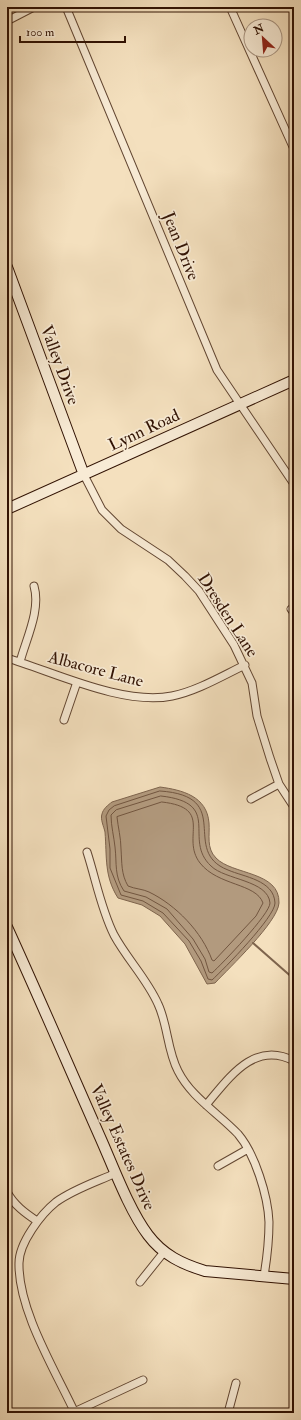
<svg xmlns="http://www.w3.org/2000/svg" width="301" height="1420" viewBox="0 0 301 1420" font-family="'IM FELL Double Pica',serif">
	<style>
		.water { fill: #b29a7e; stroke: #7e644d }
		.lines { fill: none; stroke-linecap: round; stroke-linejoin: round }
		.shore { stroke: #725640; stroke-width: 1 }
		.stream { stroke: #7e644d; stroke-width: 2 }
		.street-casing { stroke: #624632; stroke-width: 9 }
		.secondary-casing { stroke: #311203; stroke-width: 12 }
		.street { stroke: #f8ebd5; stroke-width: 7 }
		.secondary { stroke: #f8ebd5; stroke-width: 10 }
		.labels { text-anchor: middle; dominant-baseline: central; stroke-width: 3.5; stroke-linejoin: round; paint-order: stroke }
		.street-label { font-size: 17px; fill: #311203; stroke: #f8ebd5 }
	</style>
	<rect width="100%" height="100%" fill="#f4e0be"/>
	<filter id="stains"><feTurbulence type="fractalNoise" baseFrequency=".005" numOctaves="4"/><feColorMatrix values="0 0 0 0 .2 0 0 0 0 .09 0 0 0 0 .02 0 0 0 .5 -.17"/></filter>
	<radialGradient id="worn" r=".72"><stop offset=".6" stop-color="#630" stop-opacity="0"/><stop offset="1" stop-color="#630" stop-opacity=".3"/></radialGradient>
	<path class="water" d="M160,787C182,790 207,796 209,823C210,835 206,848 216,858C232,875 280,871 279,903C278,922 229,968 215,983L207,984L185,944L160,916L142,905L118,898C104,876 107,857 105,832C104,827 100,819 102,814C103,809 108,805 112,802Z"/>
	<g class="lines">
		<path class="shore" d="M160,791C236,796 179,851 228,870C244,877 274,880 275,903C275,917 224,969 212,980L208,979L201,961L189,941L163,913L143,901L121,895L110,868V849L106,816L109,810L114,806Z
			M161,796C224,803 182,839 211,866C225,880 268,880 270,903C270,914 222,964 212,973L209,972L205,959L193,939L167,909L146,897L124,891C114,876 117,864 115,847C114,837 111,826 111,815L116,810Z
			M162,802C215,808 180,837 200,863C218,886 256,883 263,903L256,916L214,961L212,960C202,932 176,905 149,892C143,889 135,889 128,886C121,874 122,863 121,849C121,838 118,827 117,817Z"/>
		<path class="stream" d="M253,943L294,979"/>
		<g class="street-casing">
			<path id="street" d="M66,7L217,370L294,484
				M230,7L294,149
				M7,21L34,7
				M84,475L102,510L121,529L168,560L185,576L199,591L234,645L252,683L257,716L270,758L279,784L294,807
				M291,609L294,613
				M7,658C54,672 123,706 172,696C197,691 222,676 245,665
				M20,662C26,639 41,610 34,586
				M64,720L77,682
				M251,799L279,784
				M87,852C96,880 101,909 114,935C127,959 147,979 158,1004C168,1025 167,1050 178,1071C191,1097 218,1113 238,1134C255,1154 268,1196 269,1222C269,1240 267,1258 264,1276
				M7,947L15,944
				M206,1105C229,1078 254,1040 294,1061
				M218,1166L248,1149
				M7,1192C14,1205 25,1213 37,1221
				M140,1282L164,1252
				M74,1412L143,1380
				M75,1413C55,1370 18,1310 19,1263C19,1243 41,1214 56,1202C74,1189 96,1182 116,1173
				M228,1413L236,1383"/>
		</g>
		<g class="secondary-casing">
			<path id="secondary" d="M7,267L84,475
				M7,509L294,380
				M7,927C39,997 69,1067 100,1137C113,1166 129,1210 148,1235C163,1255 182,1264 205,1271L294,1279"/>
		</g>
		<use href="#street" class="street"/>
		<use href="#secondary" class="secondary"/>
	</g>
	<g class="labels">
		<g class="street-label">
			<text transform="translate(181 246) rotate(68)">Jean Drive</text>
			<text transform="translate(60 365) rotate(70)">Valley Drive</text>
			<text transform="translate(144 430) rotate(-25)">Lynn Road</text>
			<text transform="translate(228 615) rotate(57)">Dresden Lane</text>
			<text transform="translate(96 669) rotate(15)">Albacore Lane</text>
			<text transform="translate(123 1147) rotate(66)">Valley Estates Drive</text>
		</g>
	</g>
	<rect width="301" height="1420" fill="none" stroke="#f4e0be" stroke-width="24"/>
	<rect x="8" y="8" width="285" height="1404" fill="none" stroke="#311203" stroke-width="2"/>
	<rect x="12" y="12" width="277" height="1396" fill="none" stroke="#311203"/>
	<g transform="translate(263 38) rotate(334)"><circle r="19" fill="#f8ebd5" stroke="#a89481"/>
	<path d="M0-3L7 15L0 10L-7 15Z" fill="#8f2418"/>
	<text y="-6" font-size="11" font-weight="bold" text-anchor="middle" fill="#311203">N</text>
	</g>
	<path d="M20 36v6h105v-6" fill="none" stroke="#311203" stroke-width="2"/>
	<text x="26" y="36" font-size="12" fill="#311203" stroke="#f8ebd5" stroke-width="3" paint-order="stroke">100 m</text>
	<rect width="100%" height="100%" filter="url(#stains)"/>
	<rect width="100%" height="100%" fill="url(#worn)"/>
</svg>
